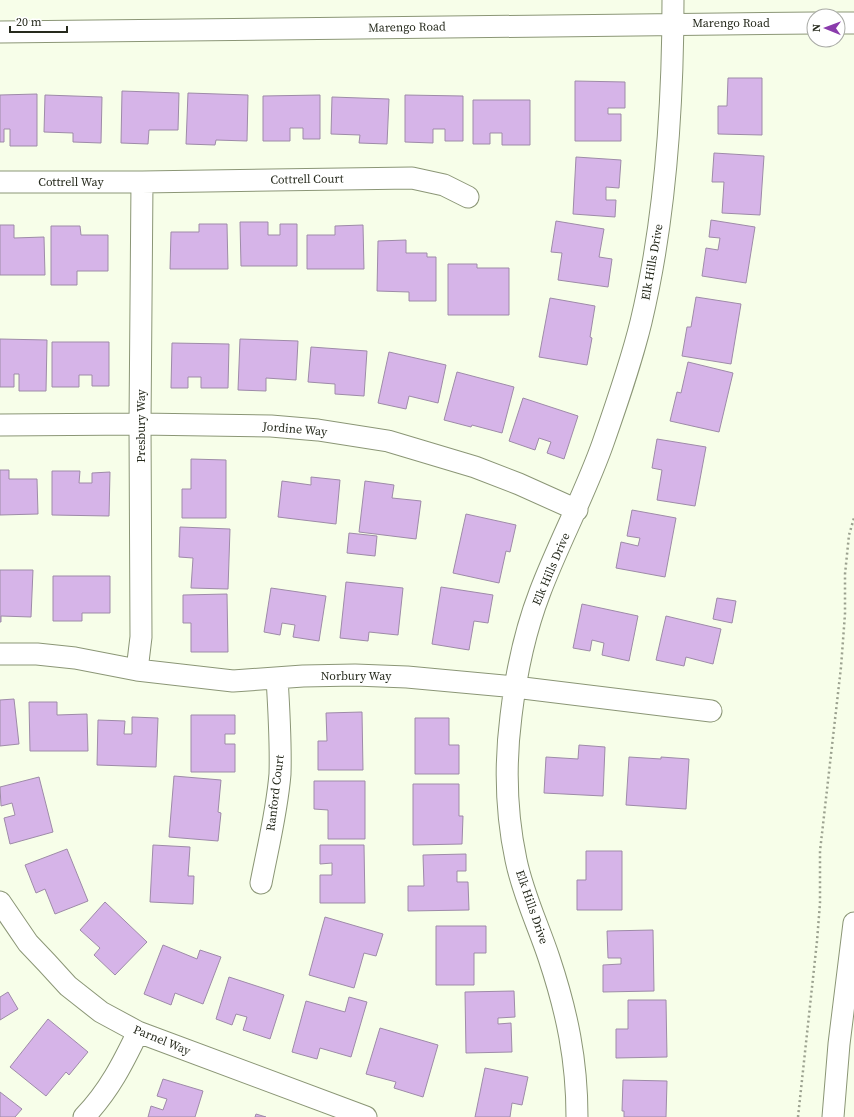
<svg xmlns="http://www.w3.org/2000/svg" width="854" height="1117" viewBox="0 0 854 1117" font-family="'Source Serif 4',serif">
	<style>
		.building { fill: #d6b4e8; stroke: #9e8ba8 }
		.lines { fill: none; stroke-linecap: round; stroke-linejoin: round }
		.minor-casing { stroke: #8b9676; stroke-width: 23 }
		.path { stroke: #9ba18f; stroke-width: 2.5; stroke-dasharray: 2 3; stroke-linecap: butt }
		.minor { stroke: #fff; stroke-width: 21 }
		.labels { text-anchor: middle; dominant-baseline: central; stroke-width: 3; stroke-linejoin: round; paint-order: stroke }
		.street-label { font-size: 12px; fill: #262a1d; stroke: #fff }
	</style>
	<rect width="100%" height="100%" fill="#f7fee9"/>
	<path class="building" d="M728,78H762V135L718,134V106H727Z
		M575,81L625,82V108H608V114H621V141H575Z
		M122,91L179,93L178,130H149L148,144L121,143Z
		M188,93L248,95L247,141L216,140L215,145L186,144Z
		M37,94V146H10V129H4V142H0V95Z
		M45,95L102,97L101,143L73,142V133L44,132Z
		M320,95V139H303V128H290V141H263V96Z
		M405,95L463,96V141H445V129H433V143L405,142Z
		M332,97L389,99L387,144L359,143L360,135L331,134Z
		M473,100H530V145H502V133H490V144H473Z
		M714,153L764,156L760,215L722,213L724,182H712Z
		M576,157L621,160L619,188L606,187V200H616L615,217L573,214Z
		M711,220L755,227L746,283L702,276L706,248L718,250L720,238L709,237Z
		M556,221L604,229L599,257L612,259L608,287L558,280L562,253L551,252Z
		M240,222H268V235H280V224H297V266H241Z
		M199,224H227L228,269H170L171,232H199Z
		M0,225H14V238L44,237L45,275H0Z
		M363,225L364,269H307V235H335V226Z
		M51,226H80L81,235H108V271H77V285H51Z
		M406,240V253H427V257H436V301H409V292L377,291L378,241Z
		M448,264H477V268H509V315H448Z
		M696,297L741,304L731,364L682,356L687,327H691Z
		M550,298L595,306L590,337L592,338L587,365L539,357Z
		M0,339L47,340L46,391H19V374H14V387H0Z
		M240,339L298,341L296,380L266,378V391L238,390Z
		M52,342H109V386H92V375H79V387H52Z
		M172,343L229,344L228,388H201V377H188V388H171Z
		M311,347L367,351L364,396L335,394V384L308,382Z
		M389,352L446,365L438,403L409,396L406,409L378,403Z
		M688,362L733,373L719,432L670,421L677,392L681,393Z
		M457,372L514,387L502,433L472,425L471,427L444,420Z
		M523,398L578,416L564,459L547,453L551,442L539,438L535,450L509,441Z
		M657,439L706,447L695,506L657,500L662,470L652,468Z
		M191,459L226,460V518H182V489H191Z
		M0,470H9V479H37L38,514L0,515Z
		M52,471H80L79,483H92V473L110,472L109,516L52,515Z
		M311,477L340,480L336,524L278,517L282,481L311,485Z
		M365,481L394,485L392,498L421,501L416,539L359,532Z
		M632,510L676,518L665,577L616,568L621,542L638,546L640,538L627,536Z
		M466,514L516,525L510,552L506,551L499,583L453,573Z
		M180,527L230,529L228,589L191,588L193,558L179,557Z
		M349,533L377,536L375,556L347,553Z
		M0,570H33L31,617L1,616V622H0Z
		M53,576H110V613H82V621H53Z
		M346,582L403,588L398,635L369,632L368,641L340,638Z
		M441,587L493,595L488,623L474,621L469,650L432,644Z
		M271,588L326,596L319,641L293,637L295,625L282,623L280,635L264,632Z
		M227,594L228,652H191V623H183V595Z
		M717,598L736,601L732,623L713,619Z
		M582,604L638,616L629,661L602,655L604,643L592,640L590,651L573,648Z
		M666,616L721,629L713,664L686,657L684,666L656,660Z
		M14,699L19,744L0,746V700Z
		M29,702H57V715L87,714L88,751H30Z
		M362,712L363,770H318V741H327L326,713Z
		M191,715H235V734H225V744H235V772H191Z
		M132,717L158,718L156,767L97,765L98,720L125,721L124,734H132Z
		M415,718H449V745H459V774H415Z
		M579,745L605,747L603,796L544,793L546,757L578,759Z
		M629,757L661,759V757L689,759L686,809L626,805Z
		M174,776L221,780L218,812L221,813L218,841L169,837Z
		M39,777L53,832L10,844L4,818L15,815L12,803L1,806L0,787Z
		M314,781H365V839H328V810L314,809Z
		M413,784H459V816H463L462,844L413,845Z
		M153,845L190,847L188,876H194L193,904L150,902Z
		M320,845H364L365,903H320V875H332V863L320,864Z
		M67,849L88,901L55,914L45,889L36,893L25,865Z
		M586,851H622V910H577V880H586Z
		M466,854V871H457V882H468L469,910L408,911V886H424L423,855Z
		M105,902L147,942L115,975L94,955L100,948L80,930Z
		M325,917L383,934L376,956L364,953L354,988L309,975Z
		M436,926H486V953H474V985H436Z
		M653,930L654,991L603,992V965L621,964V958H608L607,931Z
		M163,945L197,959L200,950L221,957L203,1004L175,993L171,1005L144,994Z
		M229,977L284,995L270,1039L243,1030L247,1017L236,1014L232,1025L216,1019Z
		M514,991L515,1017L498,1018V1024L511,1023L512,1052L466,1053L465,992Z
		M8,992L18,1009L0,1020V997Z
		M349,997L367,1002L351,1057L320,1048L317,1059L292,1052L306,1001L345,1012Z
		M628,1000H666L667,1057L616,1058V1029H628Z
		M48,1019L88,1052L69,1075L66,1072L46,1096L10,1067Z
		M380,1028L438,1045L423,1097L394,1088L396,1082L366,1074Z
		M485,1068L528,1077L522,1105L512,1103L510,1117H475Z
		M163,1079L203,1091L195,1117H148L151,1106L163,1110L167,1099L157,1096Z
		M623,1080L667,1081L666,1117H624V1111H622Z
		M0,1092L22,1109L15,1117H0Z
		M256,1114L266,1117H255Z"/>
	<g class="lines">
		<g class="minor-casing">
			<path id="minor" d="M838,23H854
				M0,32L814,23
				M0,182H142L412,178L444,185L468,197
				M0,425L140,424L271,426L318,430L388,441L475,467L519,484L577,510
				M0,654H37L75,658L137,670L233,681L303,676L355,675L407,677L515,687L711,711
				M137,670L141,637L140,424L142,182
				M261,883C268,847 277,811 280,774C281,742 279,710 277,678
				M0,902L28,943L47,963L68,986L101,1012L138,1032L366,1117
				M84,1117C109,1091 123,1063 138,1032
				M577,1117C577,1060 567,1012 549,958C538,925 523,894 516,860C506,813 505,763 511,716C516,674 525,631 540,592C559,542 585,494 603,443C617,403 631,363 641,322C666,217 673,108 673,0
				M833,1117L839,1044L854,923"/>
		</g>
		<path class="path" d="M798,1117L817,941L820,903V851L841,667L845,614V574L849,535L854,518"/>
		<use href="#minor" class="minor"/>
	</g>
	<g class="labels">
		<g class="street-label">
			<text x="731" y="23">Marengo Road</text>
			<text transform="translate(407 27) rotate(-1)">Marengo Road</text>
			<text transform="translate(307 179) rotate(-1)">Cottrell Court</text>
			<text x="71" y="182">Cottrell Way</text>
			<text transform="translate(652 262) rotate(-80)">Elk Hills Drive</text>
			<text transform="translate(141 426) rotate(-90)">Presbury Way</text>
			<text transform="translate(295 429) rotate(5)">Jordine Way</text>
			<text transform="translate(551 569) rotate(-67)">Elk Hills Drive</text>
			<text x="356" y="676">Norbury Way</text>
			<text transform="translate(275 793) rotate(-83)">Ranford Court</text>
			<text transform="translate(532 907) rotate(71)">Elk Hills Drive</text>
			<text transform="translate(162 1040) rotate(22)">Parnel Way</text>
		</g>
	</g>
	<g transform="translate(826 28) rotate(271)"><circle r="19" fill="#ffffff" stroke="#a8aaa5"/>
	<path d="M0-3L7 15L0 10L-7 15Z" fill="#8a3bac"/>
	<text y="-6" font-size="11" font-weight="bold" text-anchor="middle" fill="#262a1d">N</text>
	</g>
	<path d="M10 26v6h57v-6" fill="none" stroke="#262a1d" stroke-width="2"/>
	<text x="16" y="26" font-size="12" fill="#262a1d" stroke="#ffffff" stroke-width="3" paint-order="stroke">20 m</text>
</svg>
